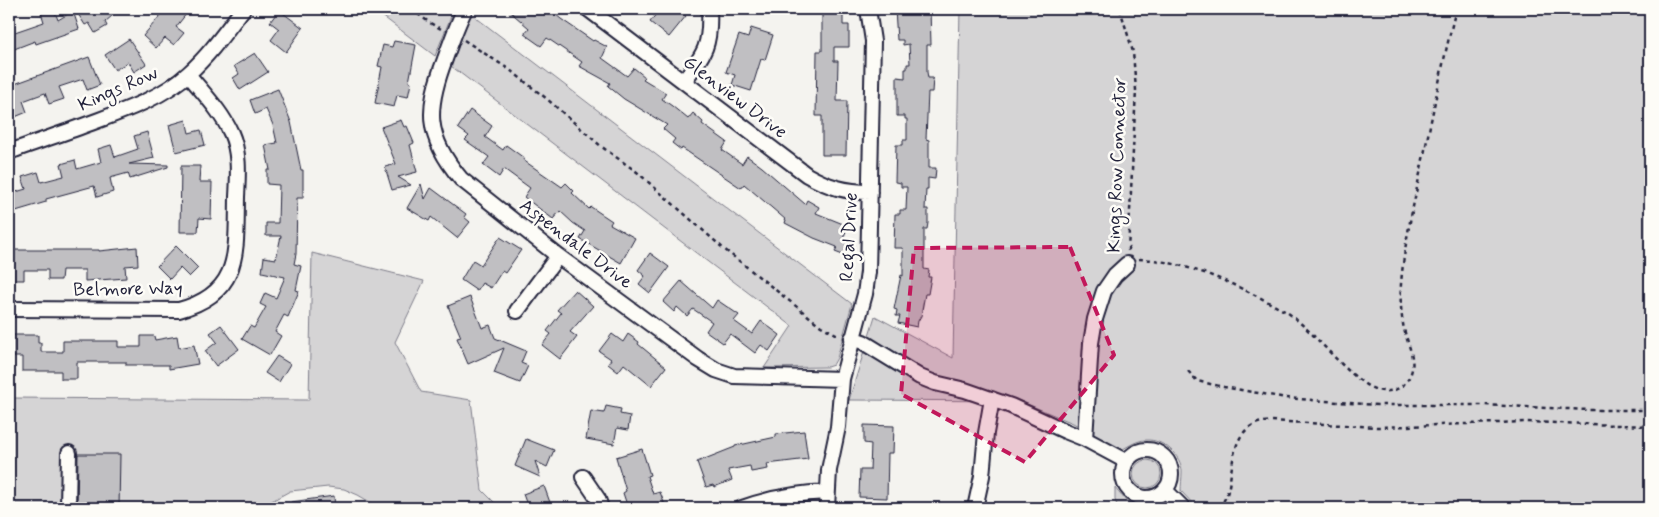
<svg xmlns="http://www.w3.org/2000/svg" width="1659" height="517" viewBox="0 0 1659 517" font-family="Mynerve,sans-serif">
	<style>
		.green { fill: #d5d4d5; stroke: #7c7b88 }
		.building { fill: #c0bfc2; stroke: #22223b }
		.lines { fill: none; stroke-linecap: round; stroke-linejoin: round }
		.minor-casing { stroke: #22223b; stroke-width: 18 }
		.path { stroke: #22223b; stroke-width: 2.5; stroke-dasharray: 4 4; stroke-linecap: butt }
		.minor { stroke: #fdfcf7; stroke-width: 14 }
		.marked { fill: #c2185b; fill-opacity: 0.2; stroke: #c2185b; stroke-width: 4; stroke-dasharray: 10 6; stroke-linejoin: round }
		.labels { text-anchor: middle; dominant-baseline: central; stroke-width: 5; stroke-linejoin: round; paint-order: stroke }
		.street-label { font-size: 19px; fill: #22223b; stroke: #fdfcf7 }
	</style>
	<rect width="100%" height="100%" fill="#f4f3ef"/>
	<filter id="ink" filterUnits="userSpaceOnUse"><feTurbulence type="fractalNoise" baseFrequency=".02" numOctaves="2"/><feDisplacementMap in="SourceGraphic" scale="10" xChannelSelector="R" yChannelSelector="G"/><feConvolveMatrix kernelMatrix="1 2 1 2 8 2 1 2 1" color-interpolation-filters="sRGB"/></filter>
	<g filter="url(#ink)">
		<path class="green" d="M373,9H454L435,56Z
			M960,9H1650V508H1197L1181,491C1181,485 1182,478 1182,471C1181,455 1163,439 1146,440C1137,440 1129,446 1121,450L1073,423L1020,401L849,400L875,316L953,358Z
			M470,13L852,304L837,358L833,365L827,367L764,368L792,326L451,66Z
			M312,253L424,281L395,342L421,392L471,400L482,490L500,508H380L358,495L344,489L328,487L290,491L259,508H9L10,398L309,400Z
			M1133 474a14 14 0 1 1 28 0a14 14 0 1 1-28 0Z
			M1115,488C1125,501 1130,505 1146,508H1118L1115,500Z"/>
		<path class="building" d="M40,9H54L58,20L73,11L79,29L36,44L35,41L9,51V34L44,22Z
			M75,9H120L105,22L107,26L95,33L89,23L85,25Z
			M166,9H190L176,27L184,33L174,45L165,38L156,48L143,36Z
			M507,9H549L561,19L593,41L594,40L607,47L602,58L627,76L634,68L645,77L643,79L666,93L662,99L672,106L688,119L693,113L703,122L702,124L727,142L722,150L742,164L747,156L762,167L805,204L807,200L819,207L816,213L848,226L843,239L853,243L848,257L835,252L837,247L814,238L785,223L786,220L744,184L741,188L682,148L681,150L672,143L675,139L663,129L667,125L624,99L608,86L610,83L579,66L582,62L547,38L541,46L524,34L529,28Z
			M660,9H677L686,16L669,37L650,22Z
			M822,9H843V25H849V47H834V61H838L837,101H847L846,155H822V116H816L817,51H822Z
			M895,9H930L931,45H927V72L928,78H933L932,92H928L926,139L929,140V168H936L935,179L928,178V189H926L925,209H928V223L927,229H924V269L929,270L928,277H931L928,294H925L921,316L918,321L917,327L898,323L900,316H896L897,310L894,309L901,275L903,276V251L902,248H894L895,214H900V210H906L907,187H901V183L895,182L896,145H903V140H907V119H905V116H897V77L905,78V69H907V64H910L909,44L903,45V40H897Z
			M279,10L303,28L286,52L271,40L279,29L270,22Z
			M751,28L773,35L765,60L761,59L751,91L732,85L735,75L726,72L739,35L748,38Z
			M129,39L146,64L134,72L128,62L115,70L105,55Z
			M394,41L416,45L409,82L411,83L408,97L397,95L394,107L375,103L382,67L378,66L383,45L392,47Z
			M255,53L268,72L240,90L233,78L239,74L234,66Z
			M89,57L100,85L87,90L83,79L59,87L64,99L49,104L45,93L23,101L27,112L15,117L9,101V86Z
			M278,89L291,122L301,170H303V198H297L296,254L294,264L301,266L296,290L299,291L288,317L284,315L275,332L281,336L270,355L242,339L250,326L254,328L266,307L260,304L265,293L276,298L285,277L262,272L264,257L276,259L281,236H266V223H278L279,185L267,184V170H270L265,145L277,143L273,125L266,109L255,114L250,100Z
			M470,110L492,126L485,137L503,150L506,145L524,158L523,160L562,187L566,183L574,191L572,193L589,209L591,207L612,221L610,224L635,238L621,263L580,239L585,231L573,223L560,211L553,219L524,197L530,188L504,169L499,177L483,165L489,157L465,140L469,136L458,128Z
			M186,120L189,133L201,130L205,145L176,152L169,125Z
			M401,120L404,127L407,126L414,143L410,145L417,172L398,177L411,185L392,190L385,167L396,164L381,127Z
			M147,132L154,158L129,164L168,165V167L130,179L128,173L110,178L113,192L97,197L94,186L46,199V202L9,213V194L26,189L22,177L38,172L41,182L64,176L61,164L75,160L77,169L101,162L98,149L111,145L115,157L138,149L134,136Z
			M181,166H200L199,182H212L211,219L199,218L198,232H180Z
			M421,184L425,199L431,188L466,214L464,217L470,222L457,238L431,217L429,221L407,208Z
			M500,237L521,250L505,273L502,271L491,288L482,283L477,291L461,280L473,260L481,265Z
			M176,246L198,268L189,277L180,268L170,279L157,266Z
			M137,247L138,265L125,266L126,278L85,281V270H62L61,280H48V270H24V280H10L9,250H99V251Z
			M650,253L669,267L650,293L639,284L645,276L638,270Z
			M681,281L712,308L717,300L739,315L734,321L752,334L761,321L780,335L769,351L761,345L755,353L730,334L723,343L706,331L712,322L693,309L687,316L677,307L674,312L663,302Z
			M575,290L593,306L570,332L577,337L560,359L542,345L551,334L547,331L561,313L557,310Z
			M470,297L482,328L490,325L495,338L526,351L521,363L528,366L520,383L494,373L504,348L468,364L457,338L461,337L448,306Z
			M221,325L239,349L216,366L205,351L217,342L210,333Z
			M612,334L623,342L628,334L639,342L638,344L666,367L651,386L624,364L618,372L608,364L611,359L599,351Z
			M11,335H38V343H41V352H63V341H118V347H141V336H154L155,340L177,336L179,348L194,345L198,364L169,369V365H126V362H77V379H61V371H22V357H11Z
			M277,356L290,364L279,382L265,373Z
			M606,406L621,409L620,414L630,416L628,430L617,428L614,444L586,439L591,411L604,413Z
			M864,425L894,426L893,453H888L887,498L859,497L860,470H870L871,444L864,443Z
			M804,431L808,459L767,464L768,469L751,472L750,466L728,470L732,480L714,487L713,485L706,487L697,462L735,447V446L776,437V434Z
			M526,439L554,450L547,467L535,461L540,477L515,466Z
			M642,449L650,475L647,476L653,494L660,492L666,508H628L623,493L626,491L616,457Z
			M78,454H120L119,508H77Z
			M544,486L552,508H528L523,494Z
			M334,496L335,508H292L291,502Z"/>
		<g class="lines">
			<g class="minor-casing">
				<path id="minor" d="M465,9C457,25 451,42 445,59C426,109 425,136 461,179L558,256L698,359L716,370L734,376L842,379
					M588,9L807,175C828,187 846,192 870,192
					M684,81C705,53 711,45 709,9
					M9,152C36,142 64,133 91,123C126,110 162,98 189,73C210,54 226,31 243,9
					M9,309L179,310C242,293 236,251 237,197C238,176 240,153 231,133C221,111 203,93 188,74
					M517,311L558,256
					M852,338L863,342L920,377L935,383L965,390L1011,406L1065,431L1085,439L1126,461
					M1085,439L1091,343L1095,319L1104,291L1115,275L1127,264
					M1123 474a24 24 0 1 1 48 0a24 24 0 1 1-48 0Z
					M583,477L598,499L601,508
					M1165,490L1183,508
					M68,508L69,453
					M742,508C770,498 798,493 827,492
					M827,508L829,470L838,427L842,379L865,294L868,272L873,41L868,9
					M975,508L982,476L986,433L992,399"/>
			</g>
			<path class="path" d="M411,9L430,23L443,30
				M1120,9L1133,52L1136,90L1128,251
				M464,40L510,70L547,99L602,147L637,172L724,249L821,326L840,336
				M1139,259C1180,260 1234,283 1270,303C1278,308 1287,311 1293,317C1318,337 1337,363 1362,382C1378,395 1403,396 1411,373C1416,359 1407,342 1404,329C1401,315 1400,298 1401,284C1404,244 1414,203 1422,164C1433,112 1443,60 1456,9
				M1188,371L1197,381L1224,387L1286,398L1377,405H1484L1589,410H1650
				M1219,508C1222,504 1225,499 1227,494C1234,472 1229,436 1255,424C1260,422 1266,422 1271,421L1378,427L1526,422L1650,426"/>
			<use href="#minor" class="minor"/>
		</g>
	</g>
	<path class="marked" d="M1070,247L1114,355L1025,462L901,394L914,248Z"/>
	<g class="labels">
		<g class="street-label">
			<text transform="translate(118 89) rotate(-24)">Kings Row</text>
			<text transform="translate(735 97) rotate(37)">Glenview Drive</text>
			<text transform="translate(1117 165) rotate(-88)">Kings Row Connector</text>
			<text transform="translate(849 237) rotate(-87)">Regal Drive</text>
			<text transform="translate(576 244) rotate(37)">Aspendale Drive</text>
			<text transform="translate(128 289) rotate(-1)">Belmore Way</text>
		</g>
	</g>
	<rect width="1659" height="517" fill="none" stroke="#fdfcf7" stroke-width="30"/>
	<rect x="15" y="15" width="1629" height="487" fill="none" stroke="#22223b" stroke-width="2" filter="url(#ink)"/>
</svg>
